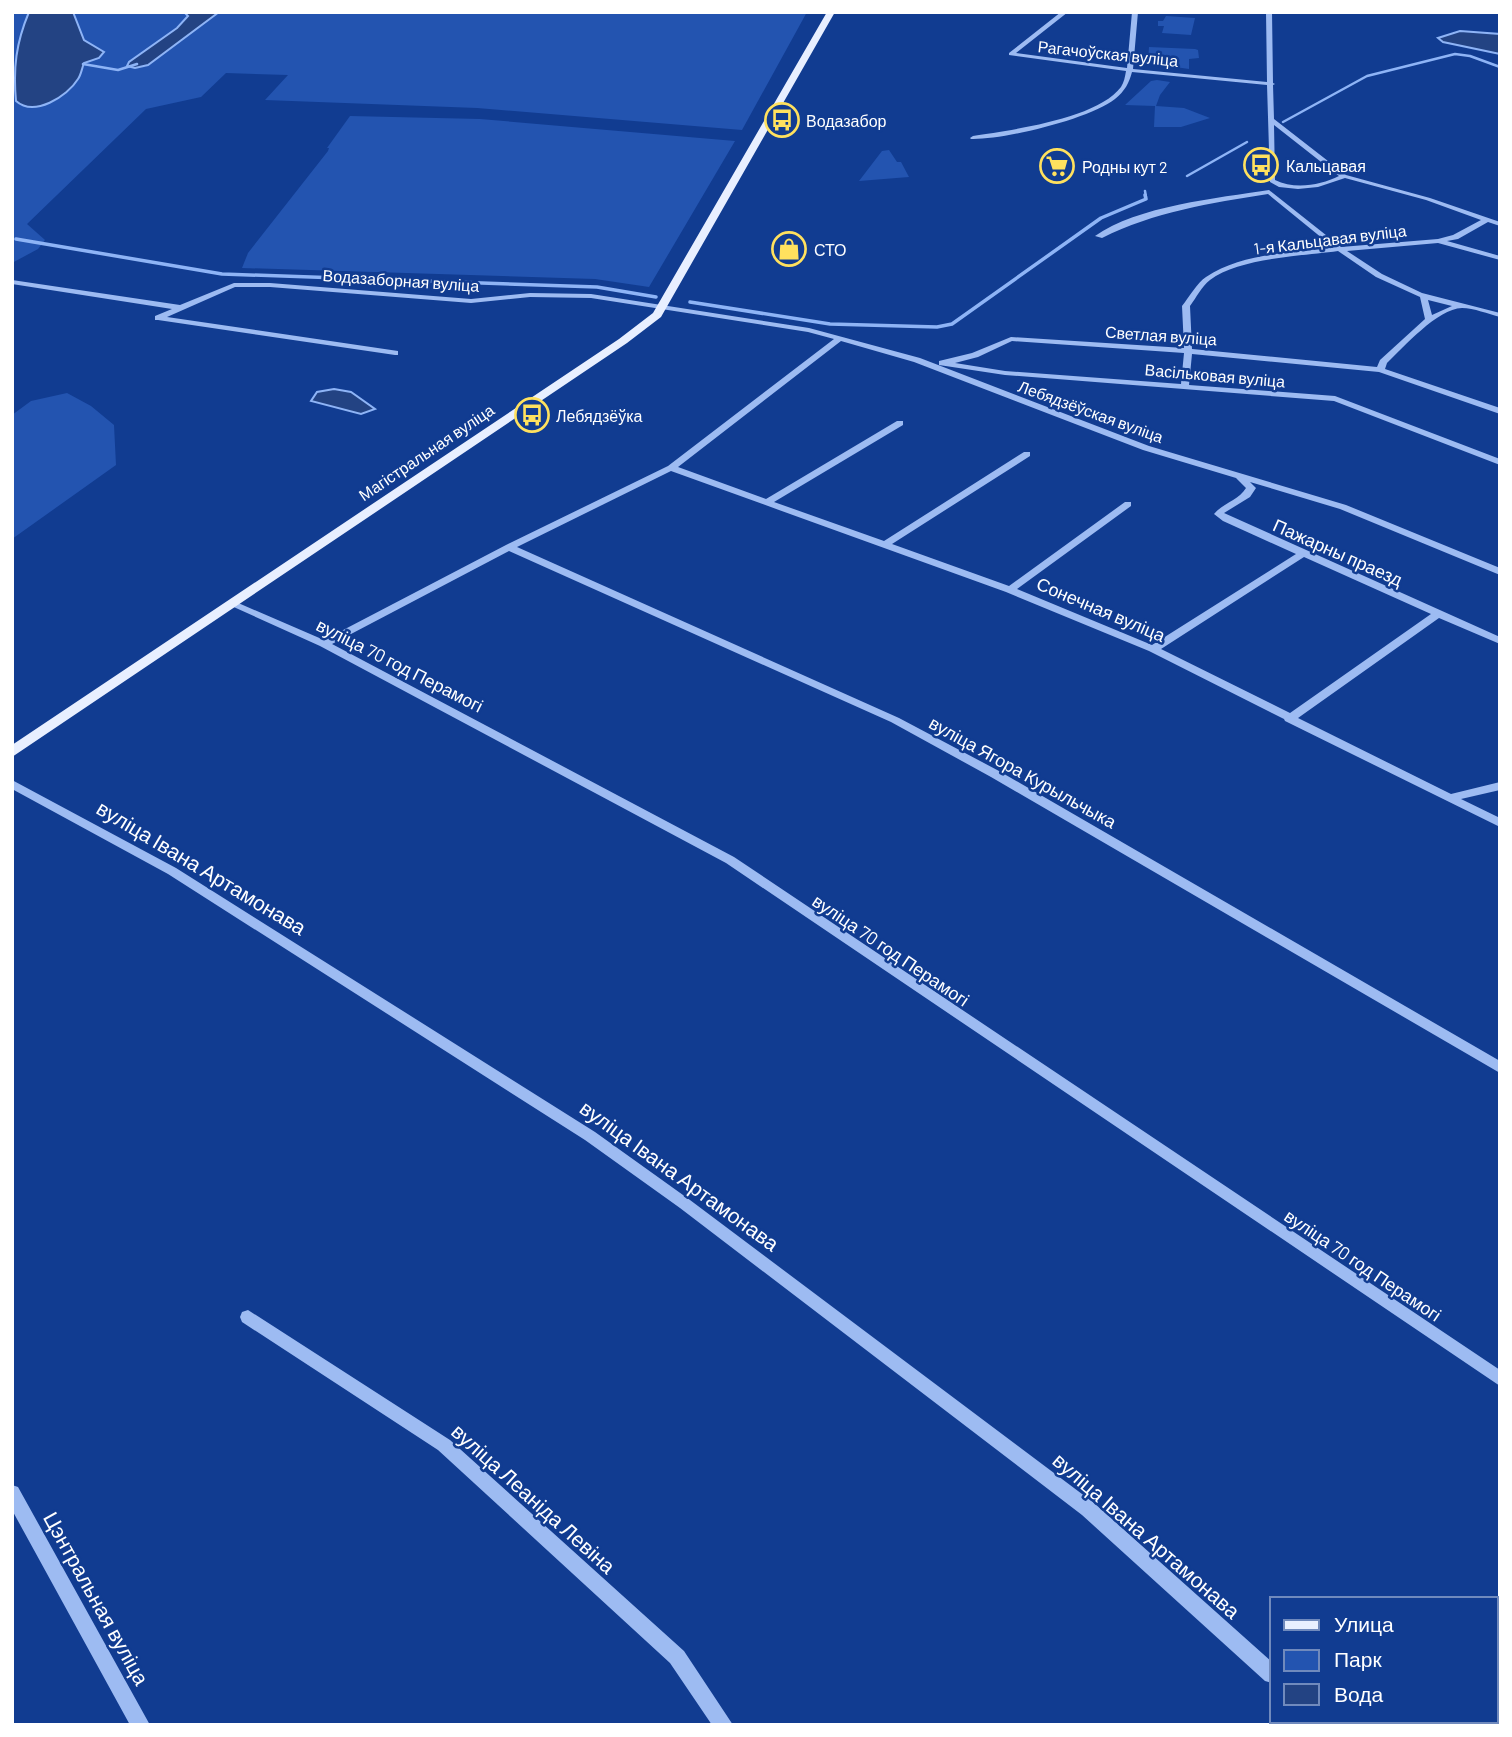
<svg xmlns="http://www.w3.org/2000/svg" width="1512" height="1737" viewBox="0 0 1512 1737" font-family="Barlow,sans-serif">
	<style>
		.green { fill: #2354b0 }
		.water { fill: #234383; stroke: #8eb4f6; stroke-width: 2 }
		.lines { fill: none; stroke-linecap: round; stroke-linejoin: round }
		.stream-far1 { stroke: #8eb4f6; stroke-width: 2.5 }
		.stream { stroke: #8eb4f6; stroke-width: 3.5 }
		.minor { fill: #9dbbf2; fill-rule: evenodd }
		.major { fill: #e8efff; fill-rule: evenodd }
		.labels { text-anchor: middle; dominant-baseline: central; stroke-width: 5; stroke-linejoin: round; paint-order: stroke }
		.far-street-label { font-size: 16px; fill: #fff; stroke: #113c91 }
		.far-poi-label { font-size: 16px; fill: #fff; stroke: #113c91; text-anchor: start }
		.street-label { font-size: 18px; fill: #fff; stroke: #113c91 }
		.near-street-label { font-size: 21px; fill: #fff; stroke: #113c91 }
	</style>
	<rect width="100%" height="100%" fill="#113c91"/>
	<path class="green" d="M12,12H184L188,16L177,28L127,64L145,67L219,12H807L742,130L477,108L265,100L288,75L226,73L201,97L146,109L27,224L45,240L38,249L12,263Z
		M1166,16L1195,18L1191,35L1162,33L1164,26H1158V21H1163Z
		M1149,47L1195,49L1198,50L1199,58L1189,59V69L1148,63Z
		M1157,80L1170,82L1160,95L1156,106L1184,108L1210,118L1181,127H1154L1155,106L1125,105L1151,81Z
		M350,116L480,119L735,141L649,287L595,279L242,268L248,253L328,151L329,148H327Z
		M889,150L897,162H901L909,177L859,181L882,151Z
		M67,393L91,406L114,425L116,465L12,539V415L31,401Z"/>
	<path class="water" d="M29,12H73L84,40L104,52L99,58L84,63C82,68 81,75 78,79C67,97 34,117 16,101C13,68 16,43 29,12Z
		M184,12H219L148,65L135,68L127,66L129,62L177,28L188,16Z
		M1460,31L1500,34V54L1443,42L1438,38Z
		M334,389L351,392L375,409L361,414L311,401L317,392Z"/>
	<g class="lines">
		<path class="stream-far1" d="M83,64L118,70L137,64
			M1283,122L1367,76L1455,54L1470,56L1500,67
			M1187,176L1247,142
			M1145,191L1146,197"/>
		<path class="stream" d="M16,239L222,274L597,287L656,297
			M690,302L830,324L937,327L952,324L1101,218L1146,199L1145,195"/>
		<path class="minor" d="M1061,12H1068L1016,53L1127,68L1132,12H1138L1133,69L1267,82L1266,12H1272L1273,83L1275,84L1273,85L1274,119L1346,175L1430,198L1500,222V226L1488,222L1458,239L1447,241L1500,256V260L1438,243L1347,251L1382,274L1422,293L1500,313V317C1488,314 1474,308 1462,308C1437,309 1404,347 1387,363L1385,369L1500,408V414L1379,372L1192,354L1189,385L1335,396L1500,459V465L1334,401L1005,375L939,365V361L972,353L1011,337L1184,348L1182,306C1189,297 1197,283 1206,277C1242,253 1292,253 1333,247L1268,194C1210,203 1154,212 1102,238L1095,236C1137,206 1218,198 1269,190L1341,247L1438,239L1453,235L1481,220L1426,200L1345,178L1318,187L1298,189L1279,187L1270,182L1267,85L1132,72C1129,83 1125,91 1115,99C1090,119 1003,140 971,139L970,138L973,136C1011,130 1097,119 1121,87C1124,82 1125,77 1126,71L1009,55V53ZM1274,125L1339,176C1321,185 1295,190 1275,180ZM1338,251L1376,277L1420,297L1425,319L1380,360L1377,367L1192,349L1190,306C1196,298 1202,286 1210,280C1239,258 1302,256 1338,251ZM1428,300L1452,306L1432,315ZM1012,341L1184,353L1181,384L1005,371L955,363L978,357Z
			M12,280L180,305L234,283H270L471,299L530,293L591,294L809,328L920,358L1149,446L1346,505L1500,568V575L1340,509L1250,482L1256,488L1250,497L1224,513L1500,637V644L1439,618L1298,718L1451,794L1500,782V790L1461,799L1500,818V827L1285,721L1284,719L1149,651L1006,592L671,471L517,547L899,718L999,771L1500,1061V1073L991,777L891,722L509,551L332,644L734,857L1500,1370V1386L726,863L320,646L227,604L228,602H236L324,640L506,545L668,466L834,339L808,332L591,298L530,297L471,303L270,287H235L167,317L398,351V355H395L158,320H155V316L172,309L12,284ZM841,341L914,362L1143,450L1236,478L1246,488C1239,500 1223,503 1214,514L1223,521L1296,554L1152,645L1017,589L1131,506V502H1125L1009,586L892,544L1030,456V452H1024L884,541L774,502L903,425V421H897L766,499L678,467ZM1304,557L1431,614L1290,713L1161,649Z
			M12,780L176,868L595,1132L690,1200L1094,1503L1272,1662V1683L1265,1681L1082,1515L680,1208L585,1140L168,874L12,789Z
			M248,1310L450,1440L684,1651L733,1725H712L670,1663L438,1450L242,1322L240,1317L242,1312Z
			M12,1485L18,1487L150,1725H130L12,1510Z
			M1316,1721H1337L1338,1725H1317Z"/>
		<path class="major" d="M827,12H835L661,317L627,343L12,757V745L619,339L653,313Z"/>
	</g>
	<defs>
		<g id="bus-ring" transform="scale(1.75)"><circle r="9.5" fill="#113c91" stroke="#ffe15e" stroke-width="1.5"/><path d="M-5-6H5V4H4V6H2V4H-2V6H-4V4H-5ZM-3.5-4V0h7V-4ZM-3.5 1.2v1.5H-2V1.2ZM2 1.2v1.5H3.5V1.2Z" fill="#ffe15e"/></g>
		<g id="supermarket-ring" transform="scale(1.75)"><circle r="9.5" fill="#113c91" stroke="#ffe15e" stroke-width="1.5"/><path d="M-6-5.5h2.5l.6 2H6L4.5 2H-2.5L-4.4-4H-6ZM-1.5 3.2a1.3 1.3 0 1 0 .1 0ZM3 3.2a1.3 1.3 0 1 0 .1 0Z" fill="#ffe15e"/></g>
		<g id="shop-ring" transform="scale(1.75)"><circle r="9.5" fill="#113c91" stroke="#ffe15e" stroke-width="1.5"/><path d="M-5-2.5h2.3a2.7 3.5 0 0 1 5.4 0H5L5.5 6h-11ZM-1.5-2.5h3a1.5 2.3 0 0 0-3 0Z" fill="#ffe15e"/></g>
	</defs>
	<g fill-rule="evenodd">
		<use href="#bus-ring" x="782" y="120"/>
		<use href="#bus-ring" x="1261" y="165"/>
		<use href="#supermarket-ring" x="1057" y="166"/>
		<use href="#shop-ring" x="789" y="249"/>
		<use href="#bus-ring" x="532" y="415"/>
	</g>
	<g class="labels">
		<g class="far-street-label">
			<text transform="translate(1108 53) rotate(6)">Рагачоўская вуліца</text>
			<text transform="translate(1330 239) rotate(-7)">1-я Кальцавая вуліца</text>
			<text transform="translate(401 280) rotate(4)">Водазаборная вуліца</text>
			<text transform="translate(1161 335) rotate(4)">Светлая вуліца</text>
			<text transform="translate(1215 375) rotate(5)">Васільковая вуліца</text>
			<text transform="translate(1091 411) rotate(20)">Лебядзёўская вуліца</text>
			<text transform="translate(426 452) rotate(-34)">Магістральная вуліца</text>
		</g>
		<g class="far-poi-label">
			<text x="806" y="120">Водазабор</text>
			<text x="1286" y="165">Кальцавая</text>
			<text x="1082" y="166">Родны кут 2</text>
			<text x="814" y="249">СТО</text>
			<text x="556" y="415">Лебядзёўка</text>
		</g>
		<g class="street-label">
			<text transform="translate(1338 552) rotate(24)">Пажарны праезд</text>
			<text transform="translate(1101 609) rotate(23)">Сонечная вуліца</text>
			<text transform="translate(400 665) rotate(27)">вуліца 70 год Перамогі</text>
			<text transform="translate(1023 772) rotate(29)">вуліца Ягора Курыльчыка</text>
			<text transform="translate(891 950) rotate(34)">вуліца 70 год Перамогі</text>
			<text transform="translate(1363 1265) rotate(34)">вуліца 70 год Перамогі</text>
		</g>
		<g class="near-street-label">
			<text transform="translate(202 867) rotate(31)">вуліца Івана Артамонава</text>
			<text transform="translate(680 1175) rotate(36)">вуліца Івана Артамонава</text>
			<text transform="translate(534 1498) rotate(42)">вуліца Леаніда Левіна</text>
			<text transform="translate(1147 1535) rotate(41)">вуліца Івана Артамонава</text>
			<text transform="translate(97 1598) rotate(61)">Цэнтральная вуліца</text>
		</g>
	</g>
	<rect width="1512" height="1737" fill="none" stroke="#ffffff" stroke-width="28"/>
	<rect x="1270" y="1597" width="228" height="126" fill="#113c91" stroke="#708abd" stroke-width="2"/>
	<rect x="1284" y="1620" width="35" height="10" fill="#e8efff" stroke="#708abd" stroke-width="2"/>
	<text x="1334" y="1632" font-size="21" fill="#ffffff">Улица</text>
	<rect x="1284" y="1650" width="35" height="21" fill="#2354b0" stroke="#708abd" stroke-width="2"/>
	<text x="1334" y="1667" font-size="21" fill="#ffffff">Парк</text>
	<rect x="1284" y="1684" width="35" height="21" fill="#234383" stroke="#708abd" stroke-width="2"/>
	<text x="1334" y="1702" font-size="21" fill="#ffffff">Вода</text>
</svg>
